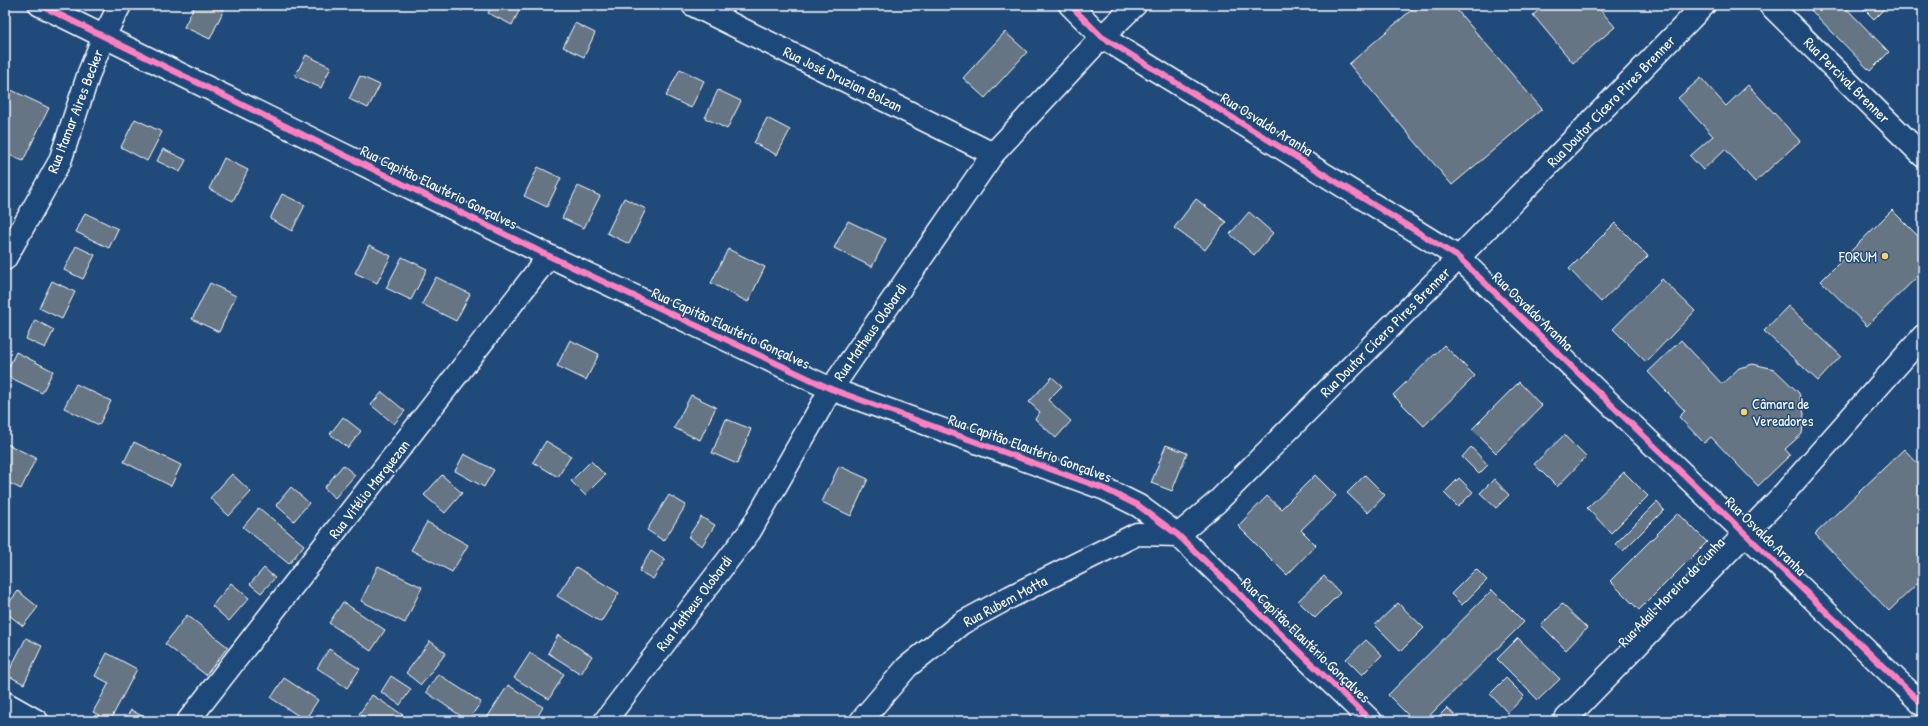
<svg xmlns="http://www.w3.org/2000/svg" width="1928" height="726" viewBox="0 0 1928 726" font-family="'Patrick Hand',sans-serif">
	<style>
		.building { fill: #657584; stroke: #fff }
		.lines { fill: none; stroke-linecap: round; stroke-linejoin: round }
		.minor-casing { stroke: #fff; stroke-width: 25 }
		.tertiary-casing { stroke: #fff; stroke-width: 25 }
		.minor { stroke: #1f4a7a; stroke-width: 22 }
		.tertiary { stroke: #1f4a7a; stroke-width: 22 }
		.cycleway-casing { stroke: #1f4a7a; stroke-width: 8 }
		.cycleway { stroke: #ff80c0; stroke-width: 6 }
		.poi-dot { fill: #ffd166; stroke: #1f4a7a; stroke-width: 1.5 }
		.labels { text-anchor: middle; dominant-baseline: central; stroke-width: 3; stroke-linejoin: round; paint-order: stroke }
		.street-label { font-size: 15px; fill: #fff; stroke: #1f4a7a }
		.poi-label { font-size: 15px; fill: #fff; stroke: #1f4a7a; text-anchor: end }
	</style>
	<rect width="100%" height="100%" fill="#1f4a7a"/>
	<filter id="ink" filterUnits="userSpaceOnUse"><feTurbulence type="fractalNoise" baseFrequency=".025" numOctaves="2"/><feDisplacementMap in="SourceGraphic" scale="8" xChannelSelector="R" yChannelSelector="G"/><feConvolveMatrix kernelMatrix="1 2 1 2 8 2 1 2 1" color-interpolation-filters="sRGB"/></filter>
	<g filter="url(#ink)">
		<path class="building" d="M195,5H226L210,39L184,27Z
			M449,5H466L462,11Z
			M492,5H522L512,25L488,13Z
			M1417,5H1461L1456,9L1542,109L1452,185L1349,64Z
			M1545,5H1596L1615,27L1573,63L1533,15Z
			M1806,5H1843L1889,52L1870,71Z
			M1860,5H1888L1874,19Z
			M575,23L595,33L584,57L563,47Z
			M1005,32L1027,52L985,98L963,78Z
			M306,55L331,67L321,88L295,76Z
			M680,69L704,81L691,108L666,96Z
			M360,76L380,85L368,108L349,99Z
			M1701,78L1726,106L1748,85L1800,141L1755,182L1725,149L1703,170L1690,156L1713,136L1678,98Z
			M5,87L49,108L23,161L5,153Z
			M718,90L741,101L727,129L705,118Z
			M767,118L790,130L777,155L754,143Z
			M135,119L162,132L147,161L121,147Z
			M163,149L186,160L180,172L157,161Z
			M224,158L248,170L233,201L209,189Z
			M538,167L561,178L547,207L524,196Z
			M578,186L600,196L584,228L562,218Z
			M282,194L305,205L292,231L270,219Z
			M624,198L646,209L629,244L607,233Z
			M1196,199L1226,222L1205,250L1174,228Z
			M1892,210L1923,241V271L1867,326L1821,281Z
			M1249,212L1273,233L1254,255L1230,234Z
			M85,213L118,229L109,248L76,232Z
			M848,221L886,239L872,267L834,248Z
			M1615,223L1648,256L1601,302L1569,269Z
			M369,245L391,256L377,283L355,273Z
			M76,246L95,255L83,279L64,270Z
			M728,249L765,267L748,302L711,283Z
			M402,257L427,269L411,300L386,288Z
			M436,277L470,294L456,321L422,304Z
			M1662,279L1695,311L1646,362L1613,329Z
			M52,281L75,292L62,319L39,308Z
			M210,283L236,296L219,332L192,319Z
			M1788,306L1841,356L1818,381L1764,331Z
			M35,320L54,330L45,348L26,339Z
			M570,340L599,354L586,380L557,366Z
			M1681,340L1722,384L1739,368L1753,364L1774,369L1799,393L1804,414L1802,434L1785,449L1790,455L1758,486L1711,437L1704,443L1679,417L1685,411L1648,372Z
			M1444,345L1475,376L1424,426L1393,395Z
			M16,352L53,371L42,393L5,375Z
			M1052,377L1062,386L1048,400L1071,421L1056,438L1035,419L1040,412L1029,402Z
			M1519,382L1542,406L1496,453L1472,429Z
			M76,384L111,401L99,425L64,408Z
			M382,392L405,411L394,424L371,405Z
			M691,395L716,407L700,440L674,428Z
			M343,417L361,431L348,448L330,434Z
			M726,419L751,429L737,464L712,453Z
			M1564,435L1586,457L1557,487L1534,464Z
			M546,441L571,456L558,477L533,462Z
			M134,442L181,465L171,486L124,462Z
			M5,443L36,458L21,489L5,481Z
			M1166,445L1187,453L1172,491L1151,483Z
			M1471,447L1488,465L1479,474L1462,457Z
			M1904,449L1923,469V578L1889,611L1815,534Z
			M464,454L494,470L484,487L455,471Z
			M591,461L605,475L585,495L571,481Z
			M343,465L355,475L335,498L324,488Z
			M839,466L868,479L851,516L822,502Z
			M1624,472L1648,496L1611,533L1587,508Z
			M232,474L251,492L229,516L210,498Z
			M442,475L462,493L445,513L424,495Z
			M1315,475L1336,496L1301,530L1316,545L1287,575L1238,526L1267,496L1281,509Z
			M1365,475L1385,495L1368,513L1347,493Z
			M1459,478L1473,492L1458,507L1444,493Z
			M1494,479L1509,495L1496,508L1480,493Z
			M291,487L309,503L294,521L276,505Z
			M669,495L686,505L664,541L647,530Z
			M1657,502L1664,510L1623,551L1615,544Z
			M259,508L304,545L289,564L243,527Z
			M1678,513L1707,542L1639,610L1610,581Z
			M701,517L715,525L702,546L688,537Z
			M427,522L468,545L452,572L411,550Z
			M651,551L665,560L653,579L639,571Z
			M378,566L422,587L405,623L361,601Z
			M576,567L619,593L601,622L557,596Z
			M264,568L275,578L261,593L250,584Z
			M1476,569L1487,580L1462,605L1451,594Z
			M1324,576L1340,593L1315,618L1298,601Z
			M231,583L249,598L229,621L212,606Z
			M1492,590L1524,622L1424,721H1414L1388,695Z
			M18,591L38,607L23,626L5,612V608Z
			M343,602L385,630L371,651L329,623Z
			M1398,603L1424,628L1401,651L1375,625Z
			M1562,604L1587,628L1566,650L1541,625Z
			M187,615L228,647L206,675L165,644Z
			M558,635L592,656L581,674L548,653Z
			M26,638L42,646L24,684L7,675Z
			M1518,638L1560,679L1538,700L1497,659Z
			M1366,640L1382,655L1362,675L1346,659Z
			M430,641L446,653L421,685L406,673Z
			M329,649L360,669L347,688L317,668Z
			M107,653L137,669L110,721L93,712L109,683L95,676Z
			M530,653L564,674L549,699L514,678Z
			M438,674L481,702L468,721L426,692Z
			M391,676L411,689L400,705L381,692Z
			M284,678L318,700L305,720L271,698Z
			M1506,678L1524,696L1508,713L1490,694Z
			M508,685L543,707L535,721H485Z
			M372,695L403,715L399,721H369L359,714Z
			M1447,708L1461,721H1434Z
			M131,710L151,721H124Z"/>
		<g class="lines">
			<g class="minor-casing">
				<path id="minor" d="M40,5L549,256L831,389L1105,489L1139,506L1178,535L1371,721
					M693,5L993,154
					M1070,5L1102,37L1458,257L1923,705
					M1770,5L1923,156
					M5,259L60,161L89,73L104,36L120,5
					M1178,535L1217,502L1435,282L1704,5
					M188,721L549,256
					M605,721L750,531L831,389L993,154L1102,37L1135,5
					M861,721L907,667L962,623L1010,597L1137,534L1178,535
					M1564,721L1778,500L1923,336"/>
			</g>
			<g class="tertiary-casing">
				<path id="tertiary" d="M5,703L37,721"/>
			</g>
			<use href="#minor" class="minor"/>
			<use href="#tertiary" class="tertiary"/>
			<g class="cycleway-casing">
				<path id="cycleway" d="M40,5L549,256L831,389L1105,489L1139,506L1178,535L1371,721
					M1070,5L1102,37L1458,257L1923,705"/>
			</g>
			<use href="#cycleway" class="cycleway"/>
		</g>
	</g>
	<g class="poi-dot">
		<circle cx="1885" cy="256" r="4"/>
		<circle cx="1744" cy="412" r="4"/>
	</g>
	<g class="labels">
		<g class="street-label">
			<text transform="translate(843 79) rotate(26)">Rua José Druzian Bolzan</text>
			<text transform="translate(1847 80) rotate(45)">Rua Percival Brenner</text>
			<text transform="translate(1611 101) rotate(-46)">Rua Doutor Cícero Pires Brenner</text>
			<text transform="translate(75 111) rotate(-69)">Rua Itamar Aires Becker</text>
			<text transform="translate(1267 124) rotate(32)">Rua Osvaldo Aranha</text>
			<text transform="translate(439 187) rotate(26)">Rua Capitão Elautério Gonçalves</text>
			<text transform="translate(1533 311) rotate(44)">Rua Osvaldo Aranha</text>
			<text transform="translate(731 328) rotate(25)">Rua Capitão Elautério Gonçalves</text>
			<text transform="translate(870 332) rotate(-55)">Rua Matheus Olobardi</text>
			<text transform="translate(1385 332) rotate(-45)">Rua Doutor Cícero Pires Brenner</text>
			<text transform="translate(1030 448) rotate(20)">Rua Capitão Elautério Gonçalves</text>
			<text transform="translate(369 489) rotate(-52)">Rua Vitélio Marquezan</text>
			<text transform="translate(1766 536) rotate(44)">Rua Osvaldo Aranha</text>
			<text transform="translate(1671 592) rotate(-46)">Rua Adail Moreira da Cunha</text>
			<text transform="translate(1005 601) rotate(-28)">Rua Rubem Motta</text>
			<text transform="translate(694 603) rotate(-53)">Rua Matheus Olobardi</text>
			<text transform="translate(1306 640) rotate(44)">Rua Capitão Elautério Gonçalves</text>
		</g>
		<g class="poi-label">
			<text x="1877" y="256">FORUM</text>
			<text x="1752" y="403" text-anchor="start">Câmara de<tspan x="1752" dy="17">Vereadores</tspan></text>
		</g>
	</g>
	<rect width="1928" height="726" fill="none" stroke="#1f4a7a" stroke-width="20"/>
	<rect x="10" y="10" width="1908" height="706" fill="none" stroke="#fff" stroke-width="1.5" filter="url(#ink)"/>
</svg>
